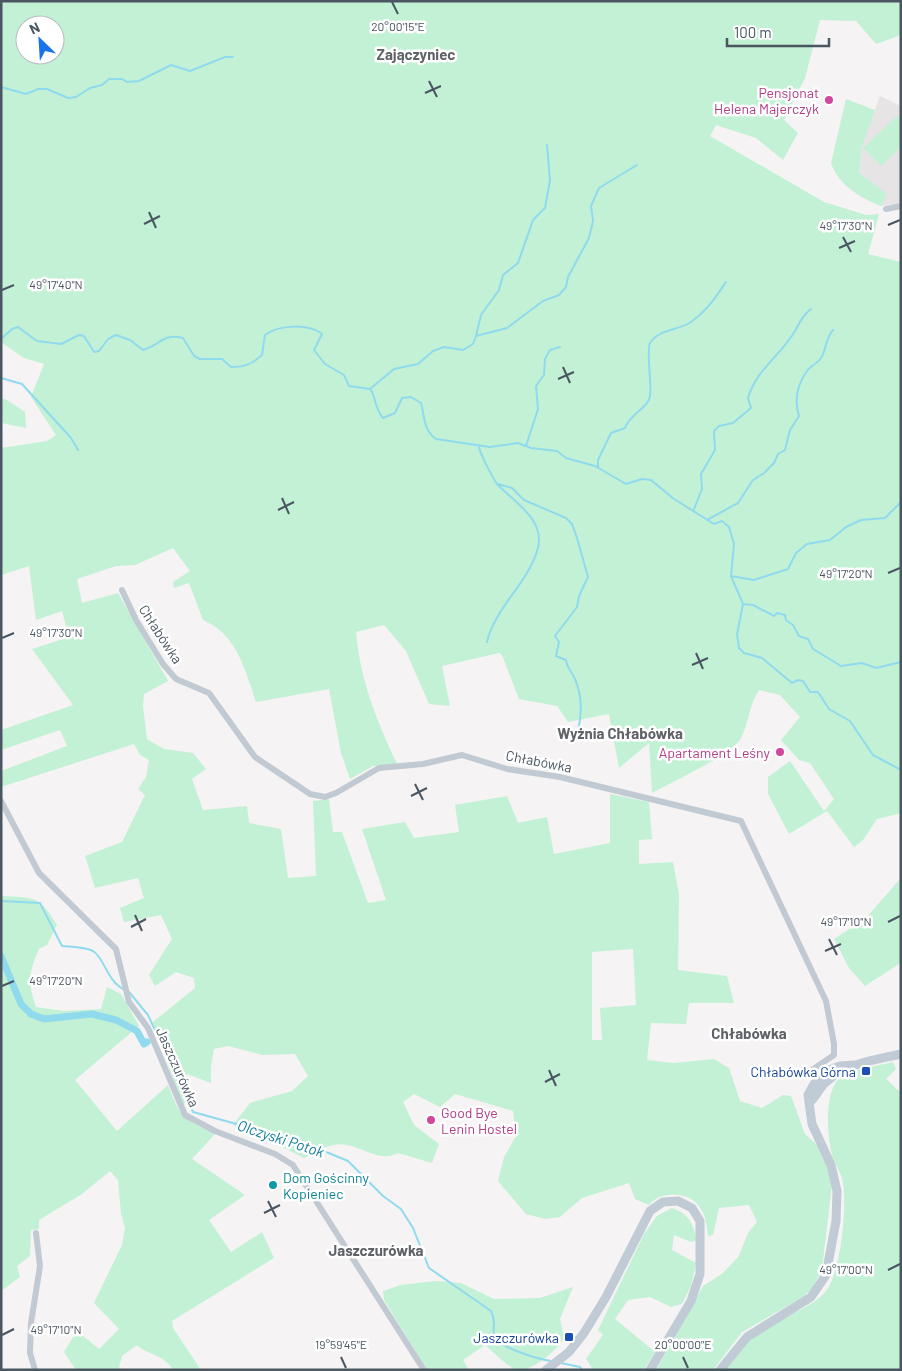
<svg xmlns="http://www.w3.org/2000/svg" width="902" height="1371" viewBox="0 0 902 1371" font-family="Barlow,sans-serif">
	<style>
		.education { fill: #e6e4e5 }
		.green { fill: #c3f1d5; fill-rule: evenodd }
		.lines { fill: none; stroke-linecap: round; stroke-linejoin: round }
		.stream { stroke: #90daee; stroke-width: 2 }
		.canal { stroke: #90daee; stroke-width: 7 }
		.street { stroke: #c1cad2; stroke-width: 6 }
		.secondary { stroke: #c1cbd6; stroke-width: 9 }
		.ticks { fill: none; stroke: #4a5661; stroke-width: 2 }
		.hotel-dot { fill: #d1479c; stroke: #fff; stroke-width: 2 }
		.transit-dot { fill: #1a4fb4; stroke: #fff; stroke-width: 2 }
		.culture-dot { fill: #0f9aa8; stroke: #fff; stroke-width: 2 }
		.labels { text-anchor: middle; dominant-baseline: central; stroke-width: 5; stroke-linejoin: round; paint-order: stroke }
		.hotel-label { font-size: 14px; fill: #b23c85; stroke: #fff; text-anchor: end }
		.street-label { font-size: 14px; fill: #4a5661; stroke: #fff }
		.transit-label { font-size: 14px; fill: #164399; stroke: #fff; text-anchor: end }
		.culture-label { font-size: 14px; fill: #0d838f; stroke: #fff; text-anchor: start }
		.neighbourhood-label { font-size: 15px; font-weight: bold; fill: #5f6368; stroke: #fff }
		.water-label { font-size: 15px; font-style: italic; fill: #0c7c9b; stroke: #fff }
		.ticks-label { font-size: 12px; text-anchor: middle; fill: #4a5661; stroke: #fff; stroke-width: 5; stroke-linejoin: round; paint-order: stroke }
	</style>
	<rect width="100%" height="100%" fill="#f5f3f3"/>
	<path class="education" d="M880,96L901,106V203L881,206L886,194L859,174L862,147Z"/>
	<path class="green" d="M1,1H901V35L876,44L856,21L820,20L805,78L784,120L798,133L783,160L756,138L716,125L710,136L824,202L866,215L879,214L868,254L901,262V813L877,819L863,840L854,847L827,811L789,834L768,794V777L790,761L824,811L834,799L810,763L799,760L781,740L800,717L780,695L759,690C749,705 749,722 741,738C733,754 670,783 652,793L649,743L619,768L609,714L568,722L557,706L519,699L502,655L499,653L442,666L450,706L429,704L406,651L384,625L356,632C360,680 377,721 397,764L373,766L350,779L341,753L329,689L256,702C245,670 237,634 203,620L189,583L174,588L173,582L190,571L173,548L135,565L116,566L77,579L82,603L118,593L168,681L144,694L143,706L147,739L164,749L193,753L206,769L192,779L203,810L247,806L249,823L281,829L288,878L316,876L313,801L329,799L333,832H342L368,903L386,900L362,829L405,822L414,838L459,832L455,805L507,796L518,823L547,817L554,854L610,843V794L649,802L652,839L639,840V864L673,862L679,894L678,970L727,976L734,1003H689L686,1024L651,1023L647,1060L674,1063L714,1059L729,1068L740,1101L762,1108L783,1095L791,1096L805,1134L817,1145L827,1166L832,1185L822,1269L812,1289L803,1297L742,1332L713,1370H656L703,1286L723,1273L739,1256L748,1233L757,1222L749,1205L719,1208L713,1235L708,1236C707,1227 706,1217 701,1209C691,1191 661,1190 649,1205L635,1199L629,1183L582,1198L560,1217L545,1219L526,1214L498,1181L504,1157L516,1136L513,1111L455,1094L440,1107L414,1094L403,1102L414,1125L439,1144L432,1163L398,1153C377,1165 357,1140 333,1145C323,1147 313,1154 304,1158L263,1137L233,1125L250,1103L292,1091L308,1076L295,1054L263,1055L228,1046L214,1049L211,1067V1083L187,1074V1102L182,1105L153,1022L195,988L194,978L176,972L155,986L149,975L172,939L161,915L124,922L120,908L144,898L138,878L95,888L85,856L122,842L145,795L138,789L146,777L149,760L140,755L134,744L1,787V771L67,746L60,730L1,750V730L73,705L32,649L69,637L62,611L36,620L29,566L1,575V448L47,441L56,435L31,397L44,364L24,358L1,342ZM25,25H55V55H25ZM633,949L636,1005L600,1008L602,1040H592V952Z
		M846,99L875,110L862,147L859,173L887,194L881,206C861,198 838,185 831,163Z
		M897,116L901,120V147L881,166L863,148Z
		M1,398L7,400L25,412L26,428L1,423Z
		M901,878V965L899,964L865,986L849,968L834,939L865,919Z
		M1,896C35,898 39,895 57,925L47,945L39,949C29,972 27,982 36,1007L64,1011L101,1009L107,987L121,994L139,1026L75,1080L117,1131L168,1085C182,1120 181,1117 215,1134L192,1159L245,1195L209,1220L231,1252L262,1232L274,1258L172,1321L173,1328L201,1370H173C164,1354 149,1356 137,1345L122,1356L119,1367L121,1370H76L64,1352L77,1331L99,1349L119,1329L94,1303L122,1245L125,1228L121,1214L118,1180L110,1171L82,1194L39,1220V1229L31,1230L30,1256L17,1266L20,1277L1,1291Z
		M893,1062L896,1069L886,1079L901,1093V1370H725C738,1354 749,1337 767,1326C785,1315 816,1307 828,1288C841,1267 847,1208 843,1183C842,1174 835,1165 832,1155C827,1134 823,1091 842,1075C846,1072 884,1064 893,1062Z
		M672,1208C689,1214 692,1222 697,1240L691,1242L674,1235L672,1250L696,1263L691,1286L682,1304L671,1307L650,1297L628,1300L615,1319L655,1352L644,1370H593L586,1359L603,1335L598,1330L644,1234L657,1216Z
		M435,1281L461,1283L494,1299L540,1298L573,1287L560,1319L564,1338C556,1351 534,1371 516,1370C508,1367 492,1351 485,1345L463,1360L469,1370H427L384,1300L383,1291L401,1285Z"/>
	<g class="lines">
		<path class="stream" d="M1,87L26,94L38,89H47L68,98L76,97L90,88L102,85L109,79H122L127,82L139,81L171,65L190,71L225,57H233
			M476,336L481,315L499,290L503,275L518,263L533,220L545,208L550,180L547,145
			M1,339L12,329L18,327L37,341L61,344L79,335L84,336L94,352L99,351L108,339L116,335L130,340L143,350C161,345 162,333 183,338L194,356L200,359H222L231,367C245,367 252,364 262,355L265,335C278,325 308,323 322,334L314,350L325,364L344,375L349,386L370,389C377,398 373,406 383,418L395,413L402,398L411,397L421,403C425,417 423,430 436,439L490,447L518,443L531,448L557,451L566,458L595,466L626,484L642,479L651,480L674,499L714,524L722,521L729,527L734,544L731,576L743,604L737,634L739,648L744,653L762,658L792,683L798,680L803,681L810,692H818L829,709L850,721L873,755L901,770
			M1,378L22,384L71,438L78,450
			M370,389L394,369L418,364L433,351L444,347L463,350L473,344L476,336L507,328L543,301L559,295L566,287L568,277L589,238L593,221L591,206L599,188L637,165
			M526,446L538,409L536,386L544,375L545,359L550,350L560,347
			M479,447C480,454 493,478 497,484C514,502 545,519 538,548C529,582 494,609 487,642
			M598,467V460L611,433L625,428C631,413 648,408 650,396C652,385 646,348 650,343C660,328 678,331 691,322C707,311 715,298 726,282
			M498,484L512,488L524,500L566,518L572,524L577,538L588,577L579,596L577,607L555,636L559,642L556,656L566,660C567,668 572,672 575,679C582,695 582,714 578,731
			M694,509L702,489L701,474L715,450L714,431L719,426L733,423L751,408L748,398C756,370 781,355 795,331C800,322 803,315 811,309
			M707,520L738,503L753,480L764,473L774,463L778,454L785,450L790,430L799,416C794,400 797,385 807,371C810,366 817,364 821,358C827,348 825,339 833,330
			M731,576L754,580L788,569L796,553L807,544L830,540L846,527L861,520L885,518L901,502
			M743,604L753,605L774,616L777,613L785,615L786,620L793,625L799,636L808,639L813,649L841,666L862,663L876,668L901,662
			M1,901L40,903L62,946C71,947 85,947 93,951C105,958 106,981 125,990
			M129,992L148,1015L193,1112L302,1142L348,1161L383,1196L401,1209L413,1228L429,1268L491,1311C497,1324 492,1324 494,1334C497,1348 539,1359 551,1361
			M561,1363L580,1367L582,1370"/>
		<path class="canal" d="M1,956L21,1004L31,1014L44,1019L92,1014L116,1020L137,1031L144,1044L147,1042"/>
		<path class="street" d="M886,209L901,206
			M122,590L136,620L163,664L176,679L209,693L255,757L310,794L325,797L336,793L379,768L423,764L462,755L507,769L560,777L741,821L826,1001L834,1044V1055L809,1072
			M1,801L39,873L116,949L129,1002L148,1028L185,1115L215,1131L275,1154L293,1165L424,1370
			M35,1370L30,1353L31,1323L40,1266L36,1233"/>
		<path class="secondary" d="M811,1101C817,1096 819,1088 825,1083C845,1063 875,1060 901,1054
			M546,1370L569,1352L584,1333L606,1297L650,1211L663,1202L678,1201L692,1208L700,1221V1274L691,1301L650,1370
			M720,1370L747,1337L811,1297L826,1275L836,1221L837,1191L831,1165L812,1124L808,1095L814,1084L826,1071L840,1066L855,1065"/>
	</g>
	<path class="ticks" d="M392,2L398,14M429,81L437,97M425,93L441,86M149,212L156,228M144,224L160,216M888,225L900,220M843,237L851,252M839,248L855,241M2,290L14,285M563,367L570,383M558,379L574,372M282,498L289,514M278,510L294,502M888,573L900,568M2,638L14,633M696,653L703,669M692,665L708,658M415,784L423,800M411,796L427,788M135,915L142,931M888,922L900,916M131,927L146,919M829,939L837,955M825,951L841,944M2,986L14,981M549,1070L556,1086M545,1082L560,1074M268,1201L276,1217M264,1213L280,1205M888,1270L900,1264M2,1335L14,1329M341,1357L346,1368M683,1357L688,1368"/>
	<g class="hotel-dot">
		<circle cx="829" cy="100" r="5"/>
		<circle cx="780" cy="752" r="5"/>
		<circle cx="431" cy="1120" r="5"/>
	</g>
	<g class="transit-dot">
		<rect x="861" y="1066" width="10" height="10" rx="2.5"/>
		<rect x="564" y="1332" width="10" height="10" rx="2.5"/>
	</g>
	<circle class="culture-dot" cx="273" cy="1185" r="5"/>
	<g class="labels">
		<g class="hotel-label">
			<text x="819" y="92">Pensjonat<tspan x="819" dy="16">Helena Majerczyk</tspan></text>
			<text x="770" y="752">Apartament Leśny</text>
			<text x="441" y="1112" text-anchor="start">Good Bye<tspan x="441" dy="16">Lenin Hostel</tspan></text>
		</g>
		<g class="street-label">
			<text transform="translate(161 634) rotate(57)">Chłabówka</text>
			<text transform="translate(539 761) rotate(11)">Chłabówka</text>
			<text transform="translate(178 1067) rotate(66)">Jaszczurówka</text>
		</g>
		<g class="transit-label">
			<text x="856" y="1071">Chłabówka Górna</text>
			<text x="559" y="1337">Jaszczurówka</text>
		</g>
		<g class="culture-label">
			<text x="283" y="1177">Dom Gościnny<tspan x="283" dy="16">Kopieniec</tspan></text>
		</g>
		<g class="neighbourhood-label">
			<text x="416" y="54">Zajączyniec</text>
			<text x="620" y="733">Wyżnia Chłabówka</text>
			<text x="749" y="1033">Chłabówka</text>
			<text x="376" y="1250">Jaszczurówka</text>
		</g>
		<g class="water-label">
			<text transform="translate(281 1138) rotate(18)">Olczyski Potok</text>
		</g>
	</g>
	<g class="ticks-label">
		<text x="398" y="31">20°00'15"E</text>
		<text x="846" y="230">49°17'30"N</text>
		<text x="56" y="289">49°17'40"N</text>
		<text x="846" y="578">49°17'20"N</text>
		<text x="56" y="637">49°17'30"N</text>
		<text x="846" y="926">49°17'10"N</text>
		<text x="56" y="985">49°17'20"N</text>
		<text x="846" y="1274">49°17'00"N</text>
		<text x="56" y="1334">49°17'10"N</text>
		<text x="341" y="1349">19°59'45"E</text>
		<text x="683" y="1349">20°00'00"E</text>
	</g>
	<rect width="902" height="1371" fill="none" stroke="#4a5661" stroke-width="5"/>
	<g transform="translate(40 40) rotate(335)"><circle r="24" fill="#ffffff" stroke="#b7bbc0"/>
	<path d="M0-4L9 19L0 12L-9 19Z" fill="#1a73e8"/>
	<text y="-8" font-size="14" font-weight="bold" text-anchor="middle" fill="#4a5661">N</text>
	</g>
	<path d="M727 38v8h102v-8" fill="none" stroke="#4a5661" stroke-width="2.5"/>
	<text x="734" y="38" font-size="15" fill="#4a5661" stroke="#ffffff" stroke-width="4" paint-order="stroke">100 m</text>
</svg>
